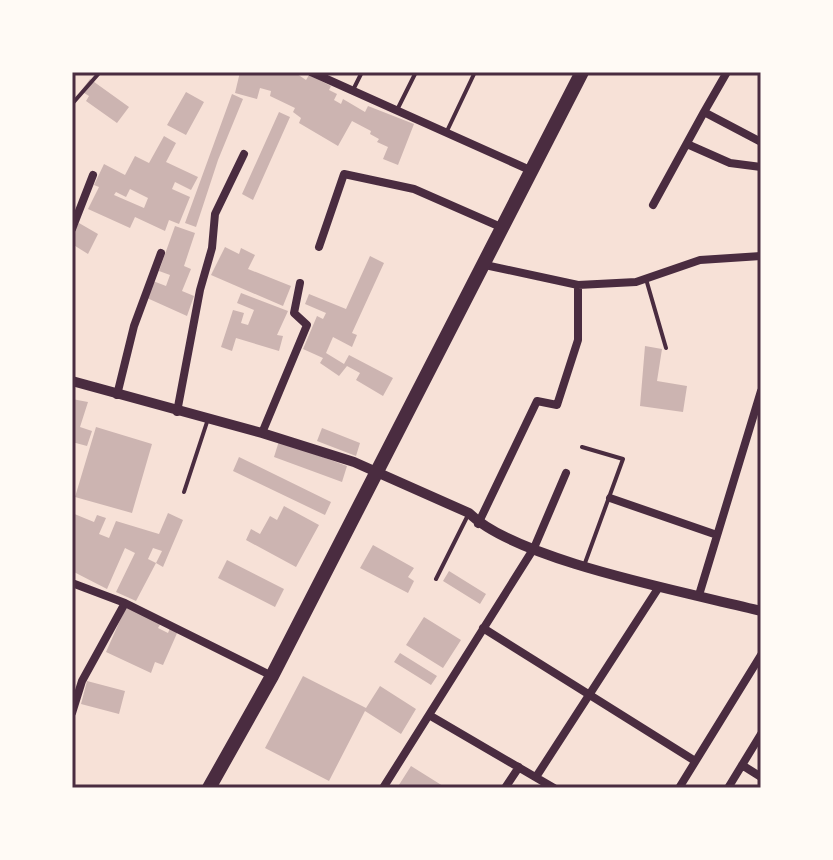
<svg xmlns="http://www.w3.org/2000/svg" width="833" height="860" viewBox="0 0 833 860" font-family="Montserrat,sans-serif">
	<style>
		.building { fill: #ccb4b1; fill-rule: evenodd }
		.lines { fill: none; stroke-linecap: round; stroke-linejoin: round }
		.service { stroke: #4a2c40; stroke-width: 4 }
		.minor { stroke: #4a2c40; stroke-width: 8 }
		.tertiary { stroke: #4a2c40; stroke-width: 10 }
		.trunk { stroke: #4a2c40; stroke-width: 14 }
		.neatline { fill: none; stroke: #4a2c40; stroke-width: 3 }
	</style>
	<rect width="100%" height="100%" fill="#f7e1d7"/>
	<path class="building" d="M240,72H294L306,80L309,75L331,86L329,90L337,94L334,100L341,104L343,99L365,112L368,106L414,124L398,165L383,159L388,147L377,142L379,139L370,134L371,131L352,121L338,146L299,123L301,118L293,112L295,108L270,96L271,91L260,88L257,99L235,93Z
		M90,79L129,107L117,123L86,101L89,96L81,91Z
		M186,92L204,102L186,135L167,125Z
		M232,94L243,99L218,160L196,227L185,223Z
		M279,112L290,117L253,200L242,194Z
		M164,136L176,143L166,162L198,177L191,190L175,182L172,189L190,197L179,224L169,220L165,231L135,217L130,228L88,209L99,187L94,185L104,164L125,175L135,156L149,163ZM130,189L148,198L144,208L114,195L116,192L126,197Z
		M79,223L98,234L88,254L72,244V234Z
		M175,226L195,233L184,266L191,269L182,291L194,296L187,316L147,298L153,281L166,286L170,275L159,271Z
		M225,247L239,254L241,248L255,255L248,269L291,286L283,306L211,275Z
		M370,256L384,263L352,333L357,335L352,347L333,337L326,353L344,364L349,355L393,378L383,396L356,380L360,373L347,366L339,376L320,363L323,358L303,349L317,316L323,319L326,313L305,304L309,294L346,309Z
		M241,293L288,311L277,335L283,336L279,351L236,338L232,351L221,347L233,310L244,313L241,323L248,325L254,310L237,303Z
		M645,346L662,349L657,381L687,386L683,412L640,406Z
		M72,399L88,402L80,427L92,431L87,446L72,442Z
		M96,427L152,444L132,513L75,497Z
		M322,428L360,443L356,456L317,441Z
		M279,441L347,466L342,482L274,457Z
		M239,457L331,502L325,515L233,471Z
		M284,506L319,525L296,567L246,540L251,529L260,534L270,516L277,520Z
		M72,513L94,522L97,515L106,518L99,534L109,538L116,521L159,534L168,513L183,520L163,567L156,563L136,601L116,592L135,553L125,548L107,589L72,571ZM153,548L162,551L156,563L148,559Z
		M373,545L414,568L408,577L414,581L408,593L360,568Z
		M227,560L284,589L275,607L218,578Z
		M449,571L486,594L480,604L443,581Z
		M126,607L161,623L158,628L168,633L170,628L178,631L163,665L155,662L151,673L106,652Z
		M424,617L461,640L443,668L406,645Z
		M400,653L437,676L431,685L394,662Z
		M303,676L366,708L380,686L416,709L401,734L365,711L329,781L265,748Z
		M87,681L125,691L119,714L81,704Z
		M411,766L443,786L442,788H397Z"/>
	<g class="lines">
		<path class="service" d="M353,90L362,72
			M72,104L100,72
			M397,110L416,72
			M447,131L475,72
			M646,279L666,348
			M582,447L623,459L585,563
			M184,492L208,419
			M436,579L468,515"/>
		<path class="minor" d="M311,72L532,171
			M704,112L727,72
			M687,144L730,163L761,167
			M653,205L704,112L761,142
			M72,229L93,175
			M319,247L344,174L414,189L503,228
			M485,265L578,285L636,282L700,260L761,256
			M117,395L134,326L161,253
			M177,412L200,290L212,248L215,214L244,154
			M262,433L307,325L294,313L300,283
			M610,498L717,535
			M478,524L537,401L557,405L578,340V285
			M72,583L125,603L272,676
			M699,595L761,391
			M483,628L695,761
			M72,713L82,681L125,603
			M429,715L554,788
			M742,765L761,777
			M536,777L659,587
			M383,788L534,548L566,473
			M505,788L519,767
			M679,788L761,655
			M728,788L761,734"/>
		<path class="tertiary" d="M72,381L262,433L354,462L469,513C517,561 691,593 761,611"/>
		<path class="trunk" d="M209,788L272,676L582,72"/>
	</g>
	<rect width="833" height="860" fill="none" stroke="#fffaf5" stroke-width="148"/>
	<rect x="74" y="74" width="685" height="712" class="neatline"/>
</svg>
